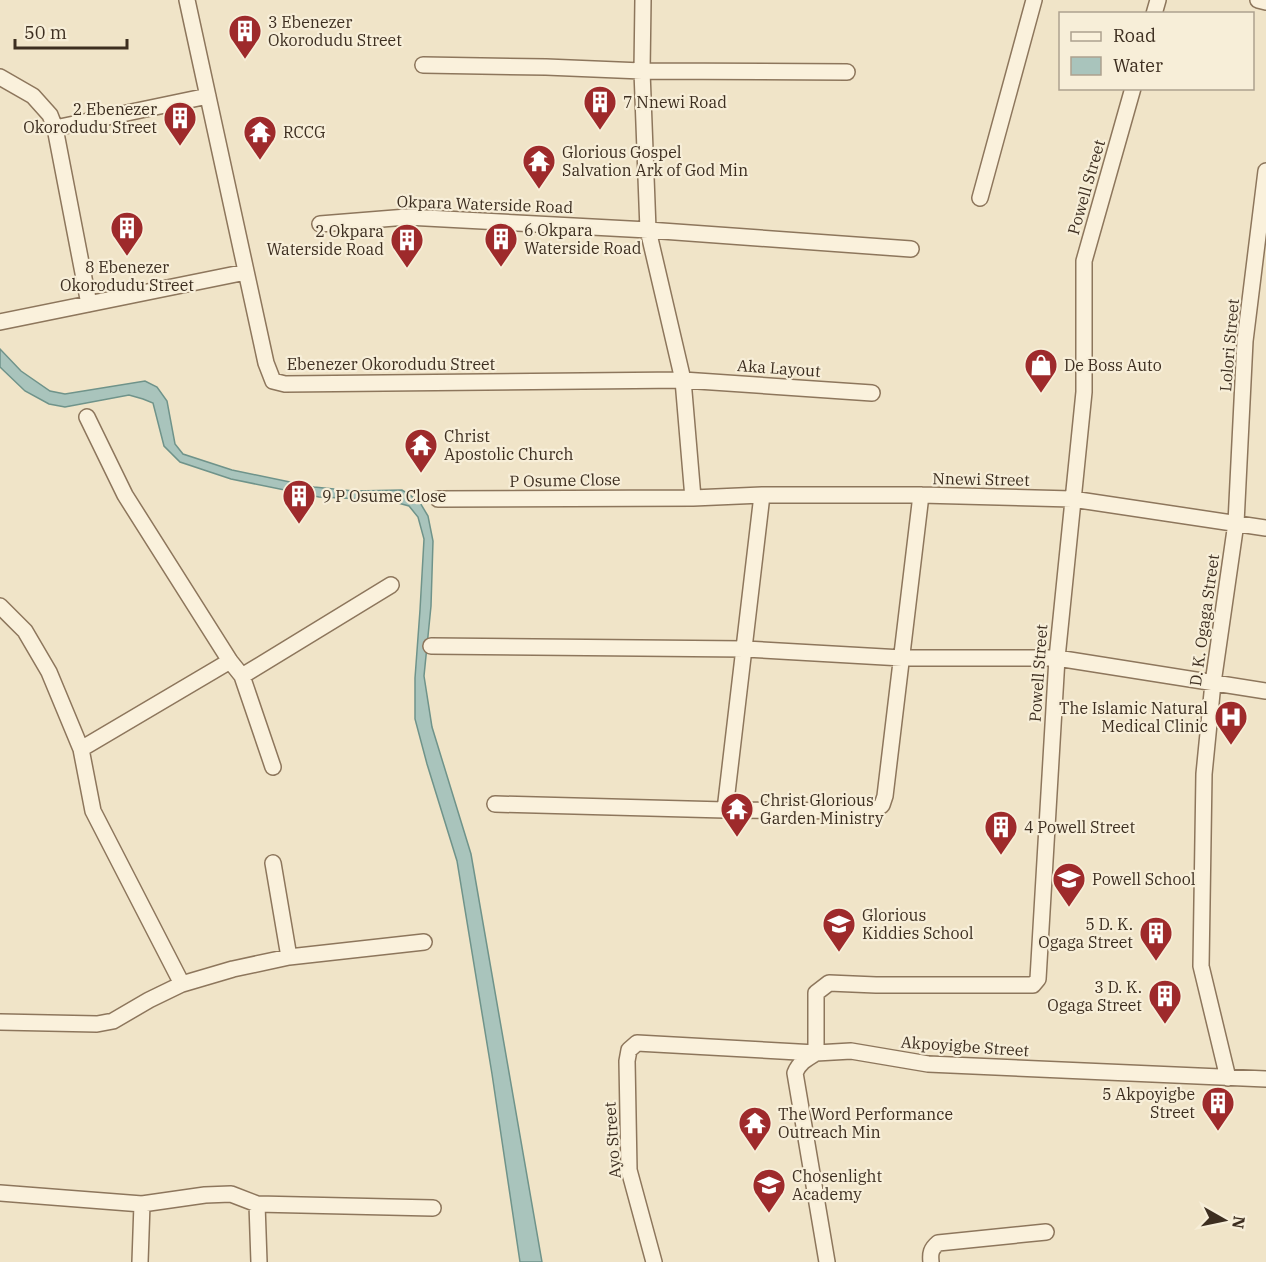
<svg xmlns="http://www.w3.org/2000/svg" width="1266" height="1262" viewBox="0 0 1266 1262" font-family="'IBM Plex Serif',serif">
	<style>
		.water { fill: #a9c4bc; stroke: #6f938a; stroke-width: 1.5 }
		.lines { fill: none; stroke-linecap: round; stroke-linejoin: round }
		.street-casing { stroke: #8d765c; stroke-width: 18 }
		.street { stroke: #faf1dc; stroke-width: 15 }
		.labels { text-anchor: middle; dominant-baseline: central; stroke-width: 4.5; stroke-linejoin: round; paint-order: stroke }
		.poi-label { font-size: 16px; fill: #3d2e20; stroke: #f7eed8; text-anchor: start }
		.street-label { font-size: 16px; fill: #3d2e20; stroke: #f7eed8 }
	</style>
	<rect width="100%" height="100%" fill="#f0e4c8"/>
	<path class="water" d="M0,349L21,371L50,391L65,394L145,381L157,387L167,401L175,444L183,454L232,470L314,487L354,491L402,490L419,501L428,516L433,541L431,606L424,676L432,727L471,854L542,1262H520L492,1074L457,861L427,764L415,719V678L420,610L424,539L418,517L409,506L387,500L319,497L231,479L180,462L164,446L153,403L143,399L129,395L65,407L49,404L25,391L0,367Z"/>
	<g class="lines">
		<g class="street-casing">
			<path id="street" d="M187,0L266,363L273,381L285,384L683,380L872,393
				M643,0L642,71L648,230L683,380L693,498
				M1258,0L1266,2
				M1154,14L1158,0
				M423,65L546,67L642,71L847,72
				M0,77L33,96L50,115L55,128L89,304
				M55,128L208,96
				M980,198L1034,0
				M320,224L407,217L648,230L911,249
				M0,322L246,272
				M87,417L125,495L230,661L242,676L273,767
				M438,499L693,498L762,495H921L1072,499L1266,528
				M0,606L25,631L49,672L81,749L93,811L182,984
				M431,646L745,649L902,658H1057L1266,691
				M242,676L391,585
				M81,749L230,661
				M495,804L725,810L874,811L882,805L885,796L921,495
				M725,810L762,495
				M273,863L289,957
				M0,1022L97,1024L113,1021L149,1000L182,984L233,969L289,957L424,942
				M1228,1078L1201,966L1204,774L1213,683L1236,523L1245,341L1266,171
				M0,1193L142,1204L205,1195L231,1194L257,1204L433,1208
				M257,1204L259,1262
				M140,1262L142,1204
				M654,1262L629,1170L627,1061L629,1050L637,1043L816,1053L851,1051L928,1064L1266,1079
				M827,1262L795,1073C799,1063 806,1059 816,1053V993L829,983L876,985H1033L1038,979L1057,658L1084,392V261L1133,88
				M931,1262C930,1253 931,1249 938,1243L1046,1232"/>
		</g>
		<use href="#street" class="street"/>
	</g>
	<defs>
		<g id="building-pin" transform="scale(1.725)"><path d="M0 17L-7.5 6A9.5 9.5 0 1 1 7.5 6Z" fill="#9e2a2b" stroke="#f7eed8"/><path d="M-4-6H4V6H1V3H-1V6H-4ZM-2.5-4.3h1.7v1.8h-1.7ZM.8-4.3h1.7v1.8H.8ZM-2.5-1h1.7V.8h-1.7ZM.8-1h1.7V.8H.8Z" fill="#fff"/></g>
		<g id="temple-pin" transform="scale(1.725)"><path d="M0 17L-7.5 6A9.5 9.5 0 1 1 7.5 6Z" fill="#9e2a2b" stroke="#f7eed8"/><path d="M0-6L5-2H3V0L6.5 2.5H4V6H1.5V3h-3V6H-4V2.5H-6.5L-3 0V-2H-5Z" fill="#fff"/></g>
		<g id="shop-pin" transform="scale(1.725)"><path d="M0 17L-7.5 6A9.5 9.5 0 1 1 7.5 6Z" fill="#9e2a2b" stroke="#f7eed8"/><path d="M-5-2.5h2.3a2.7 3.5 0 0 1 5.4 0H5L5.5 6h-11ZM-1.5-2.5h3a1.5 2.3 0 0 0-3 0Z" fill="#fff"/></g>
		<g id="hospital-pin" transform="scale(1.725)"><path d="M0 17L-7.5 6A9.5 9.5 0 1 1 7.5 6Z" fill="#9e2a2b" stroke="#f7eed8"/><path d="M-5-5h3v3.5h4V-5h3V5h-3V1.5h-4V5h-3Z" fill="#fff"/></g>
		<g id="school-pin" transform="scale(1.725)"><path d="M0 17L-7.5 6A9.5 9.5 0 1 1 7.5 6Z" fill="#9e2a2b" stroke="#f7eed8"/><path d="M0-5L7-2L0 1L-7-2ZM-4 1L0 2.5L4 1V4Q0 6-4 4Z" fill="#fff"/></g>
	</defs>
	<g fill-rule="evenodd">
		<use href="#building-pin" x="245" y="31"/>
		<use href="#building-pin" x="600" y="102"/>
		<use href="#building-pin" x="180" y="118"/>
		<use href="#temple-pin" x="260" y="132"/>
		<use href="#temple-pin" x="539" y="161"/>
		<use href="#building-pin" x="127" y="228"/>
		<use href="#building-pin" x="501" y="239"/>
		<use href="#building-pin" x="407" y="240"/>
		<use href="#shop-pin" x="1041" y="365"/>
		<use href="#temple-pin" x="421" y="445"/>
		<use href="#building-pin" x="299" y="496"/>
		<use href="#hospital-pin" x="1231" y="717"/>
		<use href="#temple-pin" x="737" y="809"/>
		<use href="#building-pin" x="1001" y="827"/>
		<use href="#school-pin" x="1069" y="879"/>
		<use href="#school-pin" x="839" y="924"/>
		<use href="#building-pin" x="1156" y="933"/>
		<use href="#building-pin" x="1165" y="996"/>
		<use href="#building-pin" x="1218" y="1103"/>
		<use href="#temple-pin" x="755" y="1123"/>
		<use href="#school-pin" x="769" y="1185"/>
	</g>
	<g class="labels">
		<g class="poi-label">
			<text x="268" y="22">3 Ebenezer<tspan x="268" dy="18">Okorodudu Street</tspan></text>
			<text x="623" y="102">7 Nnewi Road</text>
			<text x="157" y="109" text-anchor="end">2 Ebenezer<tspan x="157" dy="18">Okorodudu Street</tspan></text>
			<text x="283" y="132">RCCG</text>
			<text x="562" y="152">Glorious Gospel<tspan x="562" dy="18">Salvation Ark of God Min</tspan></text>
			<text x="524" y="230">6 Okpara<tspan x="524" dy="18">Waterside Road</tspan></text>
			<text x="384" y="231" text-anchor="end">2 Okpara<tspan x="384" dy="18">Waterside Road</tspan></text>
			<text x="127" y="267" text-anchor="middle">8 Ebenezer<tspan x="127" dy="18">Okorodudu Street</tspan></text>
			<text x="1064" y="365">De Boss Auto</text>
			<text x="444" y="436">Christ<tspan x="444" dy="18">Apostolic Church</tspan></text>
			<text x="322" y="496">9 P Osume Close</text>
			<text x="1208" y="708" text-anchor="end">The Islamic Natural<tspan x="1208" dy="18">Medical Clinic</tspan></text>
			<text x="760" y="800">Christ Glorious<tspan x="760" dy="18">Garden Ministry</tspan></text>
			<text x="1024" y="827">4 Powell Street</text>
			<text x="1092" y="879">Powell School</text>
			<text x="862" y="915">Glorious<tspan x="862" dy="18">Kiddies School</tspan></text>
			<text x="1133" y="924" text-anchor="end">5 D. K.<tspan x="1133" dy="18">Ogaga Street</tspan></text>
			<text x="1142" y="987" text-anchor="end">3 D. K.<tspan x="1142" dy="18">Ogaga Street</tspan></text>
			<text x="1195" y="1094" text-anchor="end">5 Akpoyigbe<tspan x="1195" dy="18">Street</tspan></text>
			<text x="778" y="1114">The Word Performance<tspan x="778" dy="18">Outreach Min</tspan></text>
			<text x="792" y="1176">Chosenlight<tspan x="792" dy="18">Academy</tspan></text>
		</g>
		<g class="street-label">
			<text transform="translate(1086 187) rotate(-74)">Powell Street</text>
			<text transform="translate(485 204) rotate(2)">Okpara Waterside Road</text>
			<text transform="translate(1229 345) rotate(-85)">Lolori Street</text>
			<text x="391" y="364">Ebenezer Okorodudu Street</text>
			<text transform="translate(779 368) rotate(4)">Aka Layout</text>
			<text transform="translate(981 479) rotate(1)">Nnewi Street</text>
			<text transform="translate(565 480) rotate(-1)">P Osume Close</text>
			<text transform="translate(1204 620) rotate(-82)">D. K. Ogaga Street</text>
			<text transform="translate(1038 673) rotate(-86)">Powell Street</text>
			<text transform="translate(965 1046) rotate(4)">Akpoyigbe Street</text>
			<text transform="translate(612 1140) rotate(-94)">Ayo Street</text>
		</g>
	</g>
	<rect x="1059" y="12" width="195" height="78" fill="#f7eed8" stroke="#ada18e" stroke-width="1.5"/>
	<rect x="1071" y="32" width="30" height="9" fill="#faf1dc" stroke="#ada18e" stroke-width="1.5"/>
	<text x="1113" y="42" font-size="18" fill="#3d2e20">Road</text>
	<rect x="1071" y="57" width="30" height="18" fill="#a9c4bc" stroke="#ada18e" stroke-width="1.5"/>
	<text x="1113" y="72" font-size="18" fill="#3d2e20">Water</text>
	<g transform="translate(1224 1220) rotate(99)" stroke="#f7eed8" stroke-width="4.5" paint-order="stroke">
	<path d="M0-4.5L10 22L0 15L-10 22Z" fill="#3d2e20"/>
	<text y="-9" font-size="16" font-weight="bold" text-anchor="middle" fill="#3d2e20">N</text>
	</g>
	<path d="M15 39v9h112v-9" fill="none" stroke="#3d2e20" stroke-width="3"/>
	<text x="24" y="39" font-size="18" fill="#3d2e20" stroke="#f7eed8" stroke-width="4.5" paint-order="stroke">50 m</text>
</svg>
